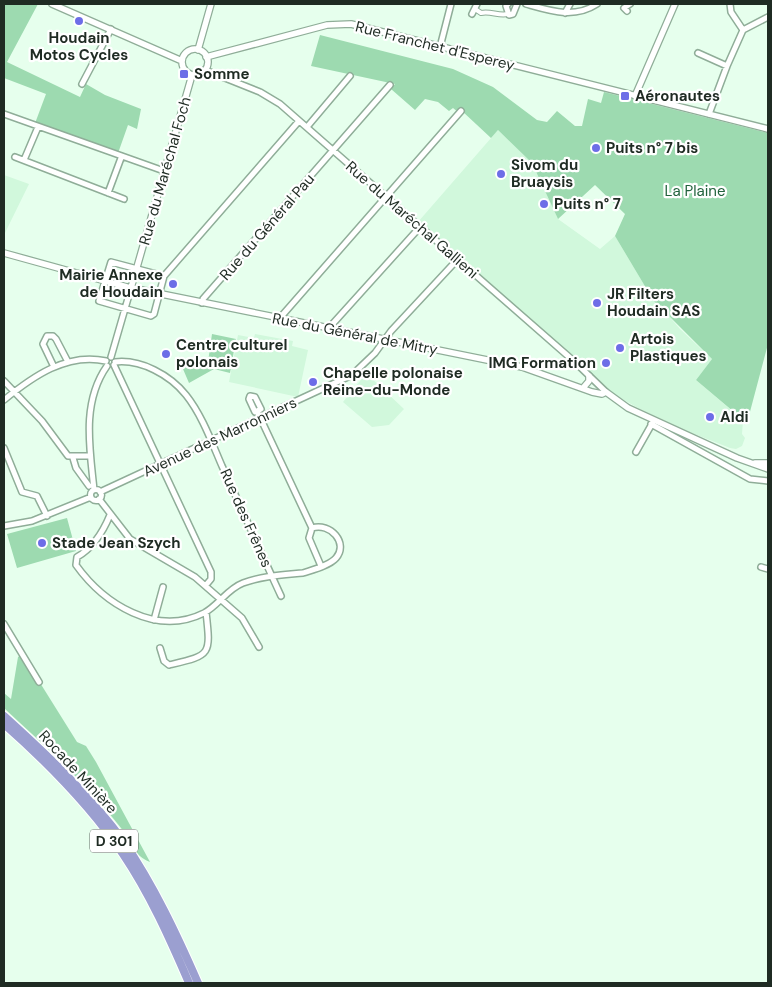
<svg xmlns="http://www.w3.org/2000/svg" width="772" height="987" viewBox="0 0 772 987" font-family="'DM Sans',sans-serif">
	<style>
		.built { fill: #d1f8dc }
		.green { fill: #9ddab0 }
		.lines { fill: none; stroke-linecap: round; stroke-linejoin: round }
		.pedestrian-casing { stroke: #8fad98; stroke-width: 6 }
		.minor-casing { stroke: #8fad98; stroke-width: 8 }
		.tertiary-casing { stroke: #8fad98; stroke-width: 8 }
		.trunk-casing { stroke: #fff; stroke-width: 10 }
		.pedestrian { stroke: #fff; stroke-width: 4 }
		.minor { stroke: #fff; stroke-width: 5 }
		.tertiary { stroke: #fff; stroke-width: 5.5 }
		.trunk { stroke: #9b9fd0; stroke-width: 8 }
		.poi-dot { fill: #6d6de7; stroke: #fff; stroke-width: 2 }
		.labels { text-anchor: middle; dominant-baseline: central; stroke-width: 4.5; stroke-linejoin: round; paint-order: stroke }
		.shield { fill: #fff; stroke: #626b65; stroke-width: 1 }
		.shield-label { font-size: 14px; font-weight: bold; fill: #1f2b23 }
		.poi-label { font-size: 15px; font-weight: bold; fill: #1f2b23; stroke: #fff; text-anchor: start }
		.street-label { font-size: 15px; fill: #1f2b23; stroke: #fff }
		.park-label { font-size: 15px; fill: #22633d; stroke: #fff }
	</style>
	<rect width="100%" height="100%" fill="#e6ffed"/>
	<path class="built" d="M498,130L532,163L558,219L600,249L615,236L649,293L680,329L712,359L696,380L743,420L742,434L745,438L742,446L736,449L730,448L687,431L640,409L599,386L418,222Z
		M4,175L29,184L4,235Z
		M255,334L293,341L292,346L308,350L298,397L229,382L238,335L254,338Z
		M368,375L404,409L389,425L372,427L343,402L364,376Z"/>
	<path class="green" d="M4,4H38L7,62L80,97L86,84L105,95L141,109L137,129L128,125L117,156L34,126L46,94L4,78Z
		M320,35L453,69L493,87L537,120L547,122L557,111L575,126H582L588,99L601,103L604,92L768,133V344L747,423L696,380L712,359L648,295L649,293L615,236L625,214L595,185L558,219L532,163L498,130L491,138L462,111L459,113L453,108L449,111L438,102L425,99L415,110L391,89L395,84L311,66Z
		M212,334L236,339L230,373L214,369L189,383L183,369L191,359L208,362Z
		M67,518L76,551L17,568L7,534Z
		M22,654L77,742L86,746L96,762L150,862C134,856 130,841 121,828C86,783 45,746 4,708V693L11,699L18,657Z"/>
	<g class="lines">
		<g class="pedestrian-casing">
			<path id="pedestrian" d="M475,9L481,13C491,11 498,16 508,14"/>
		</g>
		<g class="minor-casing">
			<path id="minor" d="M508,4L506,6L509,15L513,14L517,4
				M526,4C551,11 574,19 597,4
				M730,4L731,12L743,30
				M627,11L624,8L630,4
				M565,13L570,4
				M472,14L477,4
				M440,47L451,4
				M698,53L727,66
				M205,70L260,92L280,104L576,363L606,392
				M82,84L111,29
				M4,114L164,171
				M709,114L727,66L743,30L768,17
				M307,127L350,76
				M15,157L124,199
				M24,160L38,127
				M108,193L121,158
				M111,262L164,276L154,314L151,316L99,301Z
				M164,276L299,121
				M202,303L203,299L390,85
				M279,319L461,111
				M328,329L420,227
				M111,357L131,288
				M115,362C141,359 170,375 186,395C202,415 212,443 222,466C242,509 261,553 281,596
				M114,365L211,572V579L206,585
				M54,367L43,344L47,336H53L56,339L68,362
				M4,381L42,421L68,456H89
				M4,400C32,377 67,352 106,361
				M257,411L255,412L249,399L250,396L255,397L261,409L257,411L312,528
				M651,424L750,479L768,481
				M4,448L22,492L37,496L47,516
				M636,452L653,422
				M73,458L76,468L89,486
				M90.5 495a5.5 5.5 0 1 1 11 0a5.5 5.5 0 1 1-11 0Z
				M94,490C90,449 81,403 107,366
				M100,492L352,375L375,353L391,331L457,260
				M99,499L130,539L195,577L242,618L259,647
				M110,515C103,532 93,548 77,557L76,565C104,604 156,637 204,613C218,606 227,589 243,583C262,576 283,575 303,573C312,570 329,566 336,558C349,543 330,522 312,528L309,538L321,566
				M4,526L32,521L91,497
				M761,567L768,569
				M154,620L163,587
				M4,624L39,682
				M160,648L164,661L169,665C211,655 211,656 206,612"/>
		</g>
		<g class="tertiary-casing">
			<path id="tertiary" d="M52,4L182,61
				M182 62a13 13 0 1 1 26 0a13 13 0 1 1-26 0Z
				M198,50L211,4
				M206,57L327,25L351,24L768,129
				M635,96L675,4
				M4,253L127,287L522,367L592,392L602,394L606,392L628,408L737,458L768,469
				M131,288L192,75
				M583,388L589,381V376
				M755,463H768"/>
		</g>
		<g class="trunk-casing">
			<path id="trunk" d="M4,716C47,755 90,795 124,842C154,886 177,935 198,983
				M4,724C48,763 90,805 123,854C150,894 170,939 189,983"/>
		</g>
		<use href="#pedestrian" class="pedestrian"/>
		<use href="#minor" class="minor"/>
		<use href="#tertiary" class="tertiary"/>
		<use href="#trunk" class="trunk"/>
	</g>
	<g class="poi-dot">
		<circle cx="79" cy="21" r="5"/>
		<rect x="179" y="69" width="10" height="10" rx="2.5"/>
		<rect x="620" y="91" width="10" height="10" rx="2.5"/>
		<circle cx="596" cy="148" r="5"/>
		<circle cx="501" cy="174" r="5"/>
		<circle cx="544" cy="204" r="5"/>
		<circle cx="173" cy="284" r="5"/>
		<circle cx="597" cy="303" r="5"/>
		<circle cx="620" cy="348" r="5"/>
		<circle cx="166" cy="354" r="5"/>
		<circle cx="606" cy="363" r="5"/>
		<circle cx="313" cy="382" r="5"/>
		<circle cx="710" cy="417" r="5"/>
		<circle cx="42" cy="543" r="5"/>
	</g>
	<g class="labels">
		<rect class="shield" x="90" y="829.5" width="48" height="23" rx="4"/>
		<g class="shield-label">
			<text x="114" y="841">D 301</text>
		</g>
		<g class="poi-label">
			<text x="79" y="38" text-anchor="middle">Houdain<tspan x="79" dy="17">Motos Cycles</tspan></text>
			<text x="194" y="74">Somme</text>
			<text x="635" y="96">Aéronautes</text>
			<text x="606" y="148">Puits n° 7 bis</text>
			<text x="511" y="165">Sivom du<tspan x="511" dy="17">Bruaysis</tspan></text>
			<text x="554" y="204">Puits n° 7</text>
			<text x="163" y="275" text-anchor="end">Mairie Annexe<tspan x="163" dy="17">de Houdain</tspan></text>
			<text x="607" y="294">JR Filters<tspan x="607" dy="17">Houdain SAS</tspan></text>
			<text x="630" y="339">Artois<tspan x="630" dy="17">Plastiques</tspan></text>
			<text x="176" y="345">Centre culturel<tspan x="176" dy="17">polonais</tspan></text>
			<text x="596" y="363" text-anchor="end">IMG Formation</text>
			<text x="323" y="373">Chapelle polonaise<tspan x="323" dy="17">Reine-du-Monde</tspan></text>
			<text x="720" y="417">Aldi</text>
			<text x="52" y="543">Stade Jean Szych</text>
		</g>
		<g class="street-label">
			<text transform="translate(435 46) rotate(14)">Rue Franchet d'Esperey</text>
			<text transform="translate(165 171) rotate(-74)">Rue du Maréchal Foch</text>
			<text transform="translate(412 220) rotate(41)">Rue du Maréchal Gallieni</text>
			<text transform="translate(267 227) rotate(-49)">Rue du Général Pau</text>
			<text transform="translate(355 334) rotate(11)">Rue du Général de Mitry</text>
			<text transform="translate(220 437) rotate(-25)">Avenue des Marronniers</text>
			<text transform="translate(246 518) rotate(66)">Rue des Frênes</text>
			<text transform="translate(78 772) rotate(47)">Rocade Minière</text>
		</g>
		<g class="park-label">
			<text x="695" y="191">La Plaine</text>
		</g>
	</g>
	<rect width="772" height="987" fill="none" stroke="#1f2b23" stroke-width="10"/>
</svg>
